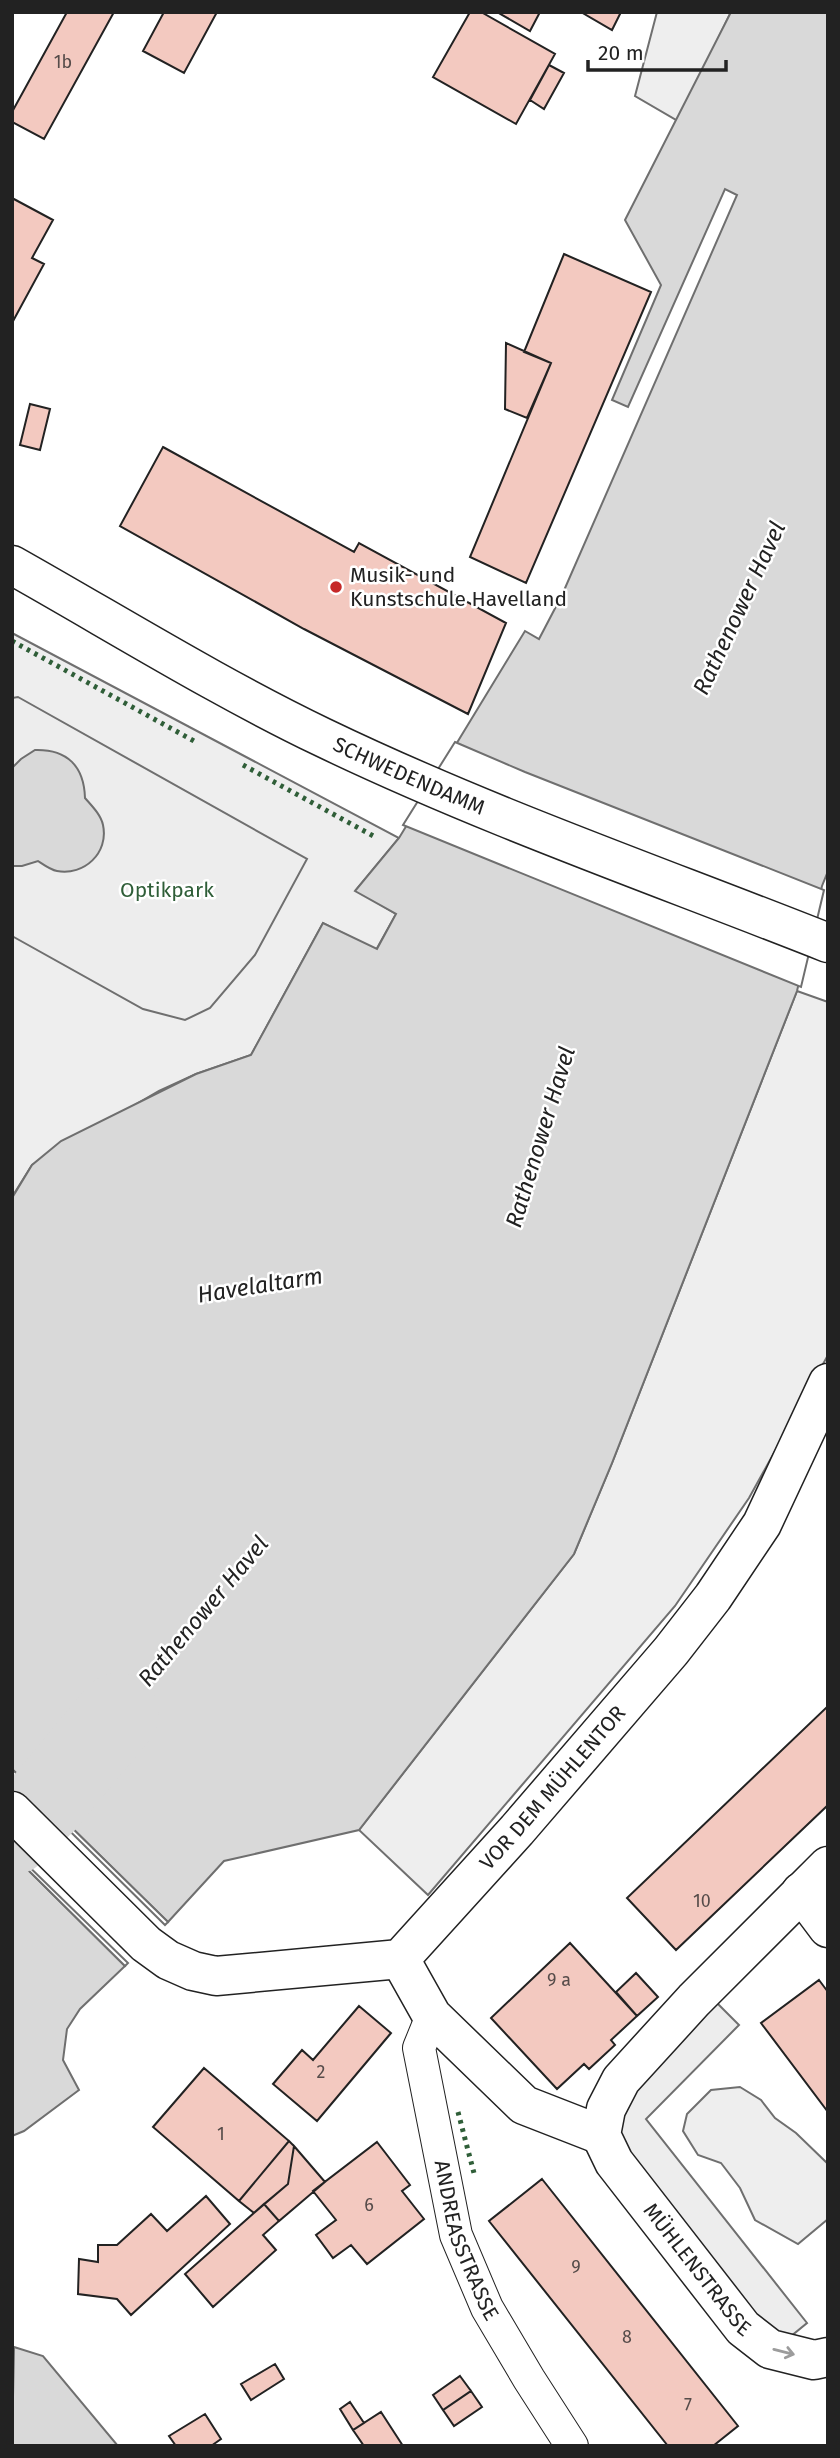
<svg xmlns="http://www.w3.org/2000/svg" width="840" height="2458" viewBox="0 0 840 2458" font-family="'Fira Sans',sans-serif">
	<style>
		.green { fill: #eee; stroke: #6f6f6f; stroke-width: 2 }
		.parking { fill: #ededed; stroke: #6f6f6f; stroke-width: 2 }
		.water { fill: #d9d9d9; stroke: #6f6f6f; stroke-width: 2 }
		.pier { fill: #fff; stroke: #6f6f6f; stroke-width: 2 }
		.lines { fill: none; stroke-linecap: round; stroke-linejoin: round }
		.river { stroke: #d9d9d9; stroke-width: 82 }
		.building { fill: #f3c9c0; stroke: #222; stroke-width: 2 }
		.pedestrian-casing { stroke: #222; stroke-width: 34 }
		.minor-casing { stroke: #222; stroke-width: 41 }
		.secondary-casing { stroke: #222; stroke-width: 41 }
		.pedestrian { stroke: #fff; stroke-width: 32 }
		.minor { stroke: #fff; stroke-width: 38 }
		.secondary { stroke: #fff; stroke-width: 38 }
		.hedge { stroke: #2f5e38; stroke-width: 5; stroke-dasharray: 3.5 5; stroke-linecap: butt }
		.oneway { stroke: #9c9c9c }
		.poi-dot { fill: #c62828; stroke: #fff; stroke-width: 2.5 }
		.labels { text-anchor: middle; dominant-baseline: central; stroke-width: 5; stroke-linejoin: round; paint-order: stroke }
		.number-label { font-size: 18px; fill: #564c4a }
		.poi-label { font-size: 21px; fill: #222; stroke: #fff; text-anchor: start }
		.street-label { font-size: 21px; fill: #222; stroke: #fff }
		.park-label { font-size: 21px; fill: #2f5e38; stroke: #fff }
		.water-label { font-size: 23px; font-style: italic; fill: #222; stroke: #fff }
	</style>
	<rect width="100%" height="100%" fill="#fff"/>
	<path class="green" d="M657,12H731L678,121L635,96Z
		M12,633L399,838L356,890L396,914L376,950L323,923L251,1055L196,1074L159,1091L32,1165L12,1197Z
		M797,991L828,1002V1355L749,1498L675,1606L428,1895L359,1830L574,1554L612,1463Z
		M740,2087L761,2100L775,2118L796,2133L828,2164V2219L798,2244L755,2220L740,2188L721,2163L698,2155L683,2131L687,2114L711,2090Z"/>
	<path class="parking" d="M18,697L307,859L255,955L210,1008L185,1020L143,1009L12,936V698Z
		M709,1995L739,2025L646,2119L807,2323L774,2350L601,2131Z"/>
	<path class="water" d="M731,12H828V871L822,886L797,991L612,1463L574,1554L359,1830L224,1861L168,1922L12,1769V1198L32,1165L61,1141L196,1074L251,1055L323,923L377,949L396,914L355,891L399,838L525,631L539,639L562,595L737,195L725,189L628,407L612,400L661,285L625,220Z
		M35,750C67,749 84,766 85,798C92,806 101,815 103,825C109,853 84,876 57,871C51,870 44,865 38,861L22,866H12V768L21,759Z
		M12,1854L125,1966L80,2009L67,2029L63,2060L79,2090L24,2131L12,2136Z
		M14,2347L43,2356L118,2446H12Z"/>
	<path class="pier" d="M455,742L525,772L824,890L801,987L403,825Z
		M12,1769L168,1922L165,1925L12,1774Z
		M12,1850L128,1963L125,1966L12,1854Z"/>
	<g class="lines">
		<path class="river" d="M12,1834L45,1802L118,1714"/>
	</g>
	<path class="building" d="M67,12H114L44,139L12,122V112Z
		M164,12H217L184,73L143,51Z
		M470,12H481L555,54L516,124L433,77Z
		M497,12H540L530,31Z
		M581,12H621L612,30Z
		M549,65L564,73L544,109L530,100Z
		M12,198L53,220L32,258L44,264L12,323Z
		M564,254L651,292L526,583L470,557L551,363L524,352Z
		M506,343L551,363L527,418L505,409Z
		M30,404L50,409L40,450L20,445Z
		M163,447L354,552L359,543L506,623L468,714L304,629L120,526Z
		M828,1706V1805L676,1950L627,1898Z
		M570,1943L637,2016L611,2040L615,2045L589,2069L584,2064L557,2089L491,2018Z
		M636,1973L658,1997L637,2016L616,1992Z
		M819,1980L828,1992V2112L761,2023Z
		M359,2006L391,2033L317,2121L273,2084L302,2050L313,2060Z
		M204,2068L289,2141L239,2201L153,2127Z
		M289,2141L294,2146L288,2184L254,2213L239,2201Z
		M377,2142L410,2185L402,2191L424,2219L367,2264L351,2245L333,2258L316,2235L336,2220L313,2191Z
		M294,2146L325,2182L279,2221L264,2204L288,2184Z
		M542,2179L738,2426L713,2446H668L489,2221Z
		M206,2196L230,2224L131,2315L117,2299L78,2294L79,2259L98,2262V2245H117L151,2214L167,2231Z
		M264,2204L279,2221L263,2235L276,2250L213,2307L185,2274Z
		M275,2364L284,2379L251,2400L241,2384Z
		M460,2376L471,2391L443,2410L433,2395Z
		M471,2391L482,2407L454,2426L443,2410Z
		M350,2402L364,2423L353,2430L340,2409Z
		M381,2412L403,2446H364L353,2430Z
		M205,2414L221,2439L211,2446H176L169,2436Z"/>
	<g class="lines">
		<g class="pedestrian-casing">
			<g id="pedestrian">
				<path id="s1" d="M432,2016L419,2048L456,2235L487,2308L529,2379L572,2446"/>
			</g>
		</g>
		<g class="minor-casing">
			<g id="minor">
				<path id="s2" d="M12,1811L146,1944L168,1960L193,1971L216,1976L400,1959L517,1830L671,1651L713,1597L762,1524L828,1383"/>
				<path id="s3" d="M828,1866L694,2000L621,2080L606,2109L601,2135L614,2162L743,2328L770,2349L814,2360L828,2357"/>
				<path d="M801,1892L828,1928"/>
				<path d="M400,1959L432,2016L524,2105L601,2135"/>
			</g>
		</g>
		<g class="secondary-casing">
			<g id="secondary">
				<path id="s4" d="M12,565C115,623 216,686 322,737C486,816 659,876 828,943"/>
			</g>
		</g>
		<use href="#pedestrian" class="pedestrian"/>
		<use href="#minor" class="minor"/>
		<use href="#secondary" class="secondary"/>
		<path class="hedge" d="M12,641L194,741
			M243,765L377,838
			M458,2112L475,2177"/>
	</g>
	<defs><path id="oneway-shaft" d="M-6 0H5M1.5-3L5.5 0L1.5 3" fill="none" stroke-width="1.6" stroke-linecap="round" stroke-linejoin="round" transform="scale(1.75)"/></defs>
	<use class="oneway" href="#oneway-shaft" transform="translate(784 2352) rotate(14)"/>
	<circle class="poi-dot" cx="336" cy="587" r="7"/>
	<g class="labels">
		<g class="number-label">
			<text x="63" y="62">1b</text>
			<text x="702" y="1901">10</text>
			<text x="559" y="1980">9 a</text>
			<text x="321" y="2072">2</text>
			<text x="221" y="2134">1</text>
			<text x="369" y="2205">6</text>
			<text x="576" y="2267">9</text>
			<text x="627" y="2337">8</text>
			<text x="688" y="2405">7</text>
		</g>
		<g class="poi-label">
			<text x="350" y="575">Musik- und<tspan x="350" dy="24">Kunstschule Havelland</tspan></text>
		</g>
		<g class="street-label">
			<text stroke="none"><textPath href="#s4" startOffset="450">SCHWEDENDAMM</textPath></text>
			<text stroke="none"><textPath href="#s2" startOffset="681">VOR DEM MÜHLENTOR</textPath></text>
			<text stroke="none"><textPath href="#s1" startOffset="233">ANDREASSTRASSE</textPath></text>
			<text stroke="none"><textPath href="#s3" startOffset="523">MÜHLENSTRASSE</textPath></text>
		</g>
		<g class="park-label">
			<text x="167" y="890">Optikpark</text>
		</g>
		<g class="water-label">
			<text transform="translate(739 608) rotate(-65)">Rathenower Havel</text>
			<text transform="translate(540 1137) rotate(-73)">Rathenower Havel</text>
			<text transform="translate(260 1285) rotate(-9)">Havelaltarm</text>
			<text transform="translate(203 1611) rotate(-50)">Rathenower Havel</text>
		</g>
	</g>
	<rect width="840" height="2458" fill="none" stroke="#222222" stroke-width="28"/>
	<path d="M588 60v10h138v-10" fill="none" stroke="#222222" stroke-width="3.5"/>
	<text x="598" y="60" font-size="21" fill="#222222" stroke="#ffffff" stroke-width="5" paint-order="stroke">20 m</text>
</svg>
